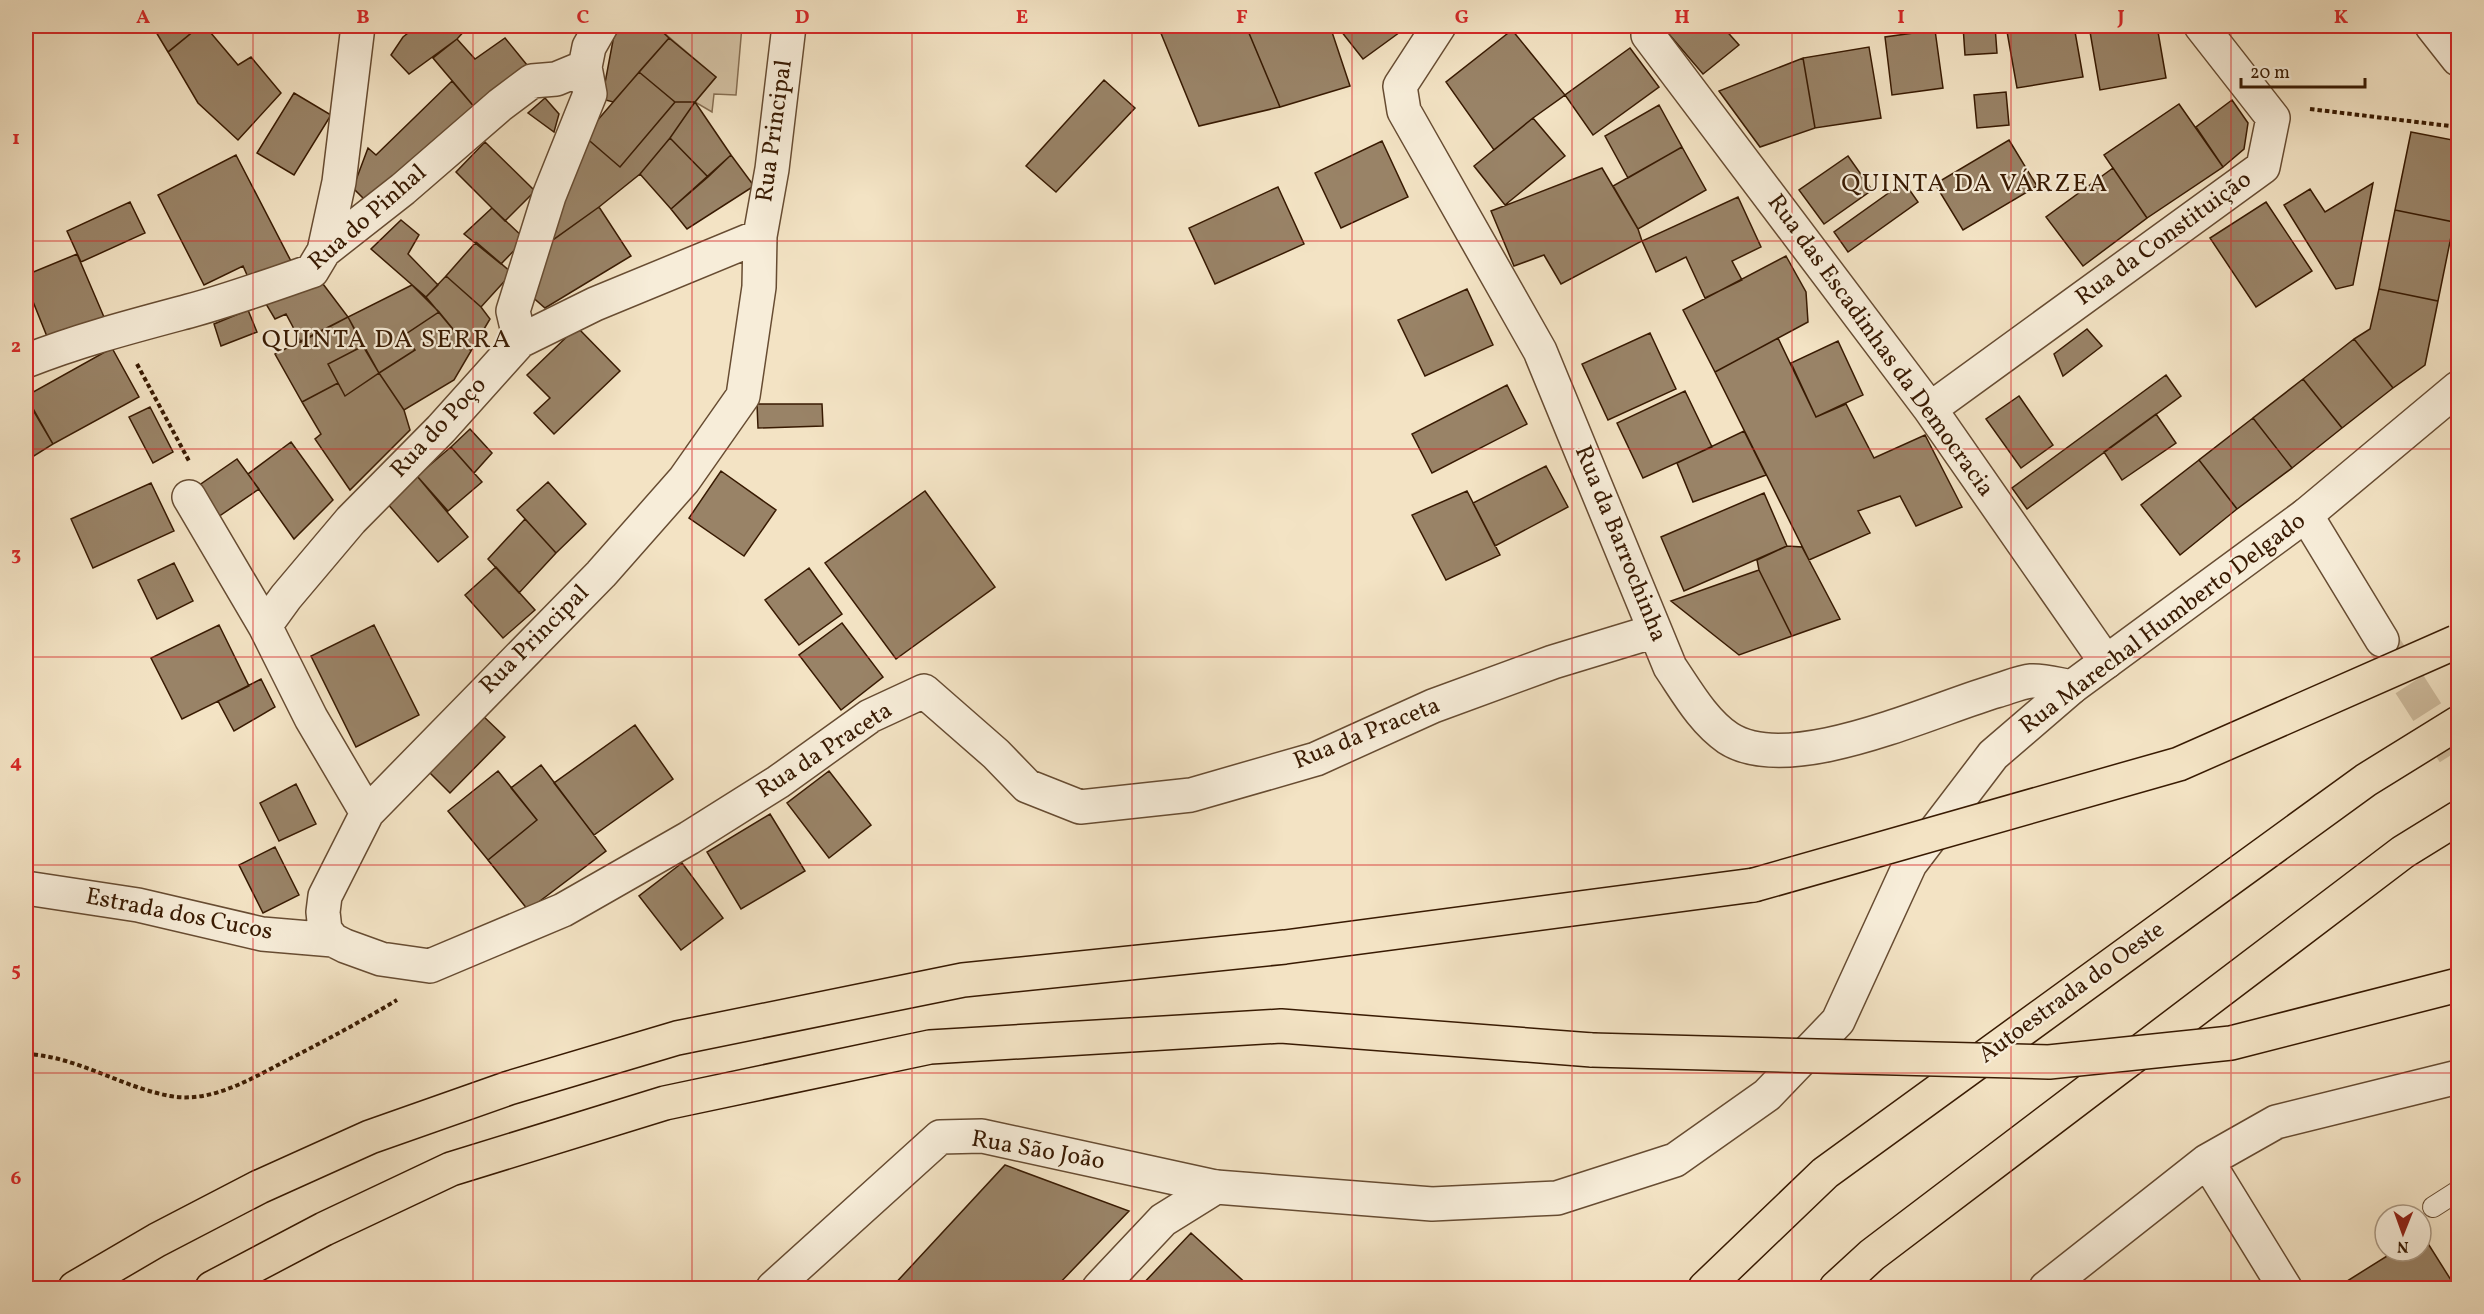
<svg xmlns="http://www.w3.org/2000/svg" width="2484" height="1314" viewBox="0 0 2484 1314" font-family="Vollkorn,serif">
	<style>
		.green { fill: #d3c1a3; stroke: #866e52; stroke-width: 1.5 }
		.building { fill: #998367; stroke: #381a02; stroke-width: 1.5 }
		.lines { fill: none; stroke-linecap: round; stroke-linejoin: round }
		.minor-tunnel { stroke: #cebb9d; stroke-width: 33; stroke-dasharray: 33 16; stroke-linecap: butt }
		.service-casing { stroke: #674c32; stroke-width: 22 }
		.minor-casing { stroke: #674c32; stroke-width: 36 }
		.tertiary-casing { stroke: #674c32; stroke-width: 36 }
		.trunk-casing { stroke: #381a02; stroke-width: 36 }
		.motorway-casing { stroke: #381a02; stroke-width: 36 }
		.path { stroke: #381a02; stroke-width: 4; stroke-dasharray: 4.5 3; stroke-linecap: butt }
		.service { stroke: #f7edd9; stroke-width: 20 }
		.minor { stroke: #f7edd9; stroke-width: 33 }
		.tertiary { stroke: #f7edd9; stroke-width: 33 }
		.trunk { stroke: #f3e3c4; stroke-width: 33 }
		.motorway { stroke: #f3e3c4; stroke-width: 33 }
		.trunk-bridge-casing { stroke: #381a02; stroke-width: 36; stroke-linecap: butt }
		.trunk-bridge { stroke: #f3e3c4; stroke-width: 33 }
		.grid { fill: none; stroke: #d62828; stroke-width: 1.5; stroke-opacity: 0.55 }
		.labels { text-anchor: middle; dominant-baseline: central; stroke-width: 4.5; stroke-linejoin: round; paint-order: stroke }
		.street-label { font-size: 24px; fill: #381a02; stroke: #f7edd9 }
		.neighbourhood-label { font-size: 26px; letter-spacing: 1.5px; fill: #381a02; stroke: #f7edd9 }
		.neatline { fill: none; stroke: #d62828; stroke-width: 2 }
		.grid-label { font-size: 20px; text-anchor: middle; font-weight: bold; fill: #d62828 }
	</style>
	<rect width="100%" height="100%" fill="#f3e3c4"/>
	<filter id="stains"><feTurbulence type="fractalNoise" baseFrequency=".00333" numOctaves="4"/><feColorMatrix values="0 0 0 0 .2 0 0 0 0 .09 0 0 0 0 .02 0 0 0 .5 -.17"/></filter>
	<radialGradient id="worn" r=".72"><stop offset=".6" stop-color="#630" stop-opacity="0"/><stop offset="1" stop-color="#630" stop-opacity=".3"/></radialGradient>
	<path class="green" d="M656,26H742L736,95L714,94L712,112L695,102L716,77Z"/>
	<path class="building" d="M155,26H200L168,52L153,27Z
		M200,26H205L238,65L251,57L281,93L238,140L198,103L168,52Z
		M417,26H469L457,39L409,74L391,55L403,37Z
		M626,26H656L669,38L613,102L602,99L614,35Z
		M1158,26H1246L1280,107L1199,126Z
		M1246,26H1330L1350,86L1280,107Z
		M1337,26H1406L1407,27L1363,59Z
		M1662,26H1722L1739,45L1703,74Z
		M1963,26H1995L1997,53L1965,55Z
		M2006,26H2074L2083,77L2017,88Z
		M2089,26H2157L2166,78L2100,90Z
		M1512,30L1565,95L1533,118L1494,150L1446,82Z
		M1935,30L1943,88L1892,95L1885,37Z
		M505,38L527,65L476,109L433,58L457,39L475,59Z
		M669,38L716,77L695,102H675L639,72Z
		M1869,47L1881,118L1815,128L1803,58Z
		M1630,48L1659,87L1593,135L1565,95Z
		M1803,58L1815,128L1760,147L1719,91Z
		M639,72L675,102L620,167L584,136Z
		M1104,80L1135,108L1056,192L1026,166Z
		M452,81L476,109L369,204L353,188L368,148L376,155Z
		M2006,92L2009,125L1977,128L1974,95Z
		M294,93L331,115L294,175L257,153Z
		M545,98L559,114L554,132L528,113Z
		M2232,100L2248,123L2244,149L2223,167L2196,127Z
		M675,102H695L670,138L640,174L599,207L550,242L584,136L620,167Z
		M695,102L731,155L708,177L670,138Z
		M2179,104L2223,167L2147,218L2104,155Z
		M1659,105L1682,147L1628,178L1605,136Z
		M1533,118L1565,156L1505,205L1474,166Z
		M2411,132L2458,141V202L2454,222L2395,210Z
		M670,138L708,177L671,209L640,174Z
		M2009,140L2037,186L1963,230L1935,184Z
		M1382,141L1408,197L1341,228L1315,173Z
		M485,142L535,191L505,221L456,172Z
		M1682,147L1706,190L1638,229L1613,186Z
		M236,155L293,265L252,286L243,266L204,285L158,195Z
		M731,155L754,186L687,229L671,209Z
		M1848,156L1872,190L1824,224L1799,190Z
		M1602,168L1638,229L1642,241L1561,284L1544,255L1514,266L1491,211Z
		M2113,168L2147,218L2083,266L2046,217Z
		M1904,182L1918,202L1848,252L1834,232Z
		M2373,183L2353,285L2336,289L2284,205L2310,189L2325,212Z
		M1278,187L1304,244L1215,284L1189,228Z
		M1738,197L1761,247L1732,261L1742,280L1705,298L1686,257L1656,272L1642,241Z
		M130,202L145,233L81,262L67,231Z
		M2266,202L2312,271L2256,307L2210,238Z
		M599,207L631,256L545,308L529,294L550,242Z
		M492,208L525,239L501,264L464,234Z
		M2395,210L2454,222L2438,301L2379,289Z
		M401,220L419,235L408,254L438,285L426,297L371,249Z
		M476,242L512,273L481,307L446,276Z
		M77,254L104,317L48,339L26,284V275Z
		M1786,256L1806,292L1808,322L1715,372L1683,310Z
		M446,276L481,307L490,319L471,351L426,297Z
		M323,284L348,317L301,342L286,314L275,319L266,304Z
		M412,285L439,312L403,336L415,350L379,373L348,317Z
		M1467,289L1493,345L1425,376L1398,320Z
		M2379,289L2438,301L2425,365L2393,388L2354,339L2370,329Z
		M248,310L257,332L221,346L214,324Z
		M439,312L471,351L454,380L404,410L379,373L415,350L403,336Z
		M348,317L363,346L328,364L338,383L302,402L275,354Z
		M577,327L620,371L554,434L534,413L550,398L527,375Z
		M2087,329L2102,346L2063,376L2054,354Z
		M1650,333L1676,389L1608,420L1582,364Z
		M1778,338L1816,417L1846,404L1874,458L1925,435L1962,507L1916,526L1900,496L1858,511L1870,533L1809,560L1715,372Z
		M2354,339L2393,388L2342,428L2303,379Z
		M1838,341L1863,395L1816,417L1791,363Z
		M363,346L379,373L345,396L328,364Z
		M112,348L139,397L53,444L26,396Z
		M379,373L404,410L410,430L350,490L315,439L321,434L302,402L338,383L345,396Z
		M2166,375L2181,396L2027,509L2012,488Z
		M2303,379L2342,428L2292,468L2253,418Z
		M1507,385L1527,424L1432,473L1412,434Z
		M1685,391L1712,447L1643,478L1617,423Z
		M2019,396L2053,445L2021,468L1986,419Z
		M26,398L53,444L26,461Z
		M757,404H822L823,426L758,428Z
		M150,407L173,452L153,463L129,417Z
		M2156,414L2176,443L2122,480L2104,452Z
		M2253,418L2292,468L2237,509L2199,460Z
		M470,429L492,453L474,473L451,447Z
		M1744,431L1766,475L1693,502L1677,463Z
		M291,442L333,500L294,539L248,474Z
		M451,447L482,482L448,511L417,476Z
		M237,459L259,489L218,517L198,486Z
		M2199,460L2237,509L2180,555L2141,505Z
		M1546,466L1568,507L1495,546L1473,503Z
		M721,471L776,510L744,556L689,518Z
		M417,476L468,537L438,562L386,502Z
		M548,482L586,524L556,553L517,510Z
		M151,483L174,531L93,568L71,519Z
		M925,491L995,587L896,659L825,563Z
		M1467,491L1500,555L1446,580L1412,515Z
		M1764,493L1787,546L1684,591L1661,537Z
		M525,519L556,553L519,593L488,559Z
		M1787,546L1802,547L1840,619L1792,636L1759,570L1757,560Z
		M174,563L193,601L157,619L138,580Z
		M496,567L535,610L503,638L465,595Z
		M809,568L842,614L799,645L765,600Z
		M1759,570L1792,636L1739,655L1671,601Z
		M842,623L883,677L841,710L799,655Z
		M219,625L249,686L182,719L151,658Z
		M374,625L419,715L356,747L311,656Z
		M261,679L275,707L234,731L218,701Z
		M481,714L505,737L450,793L427,770Z
		M635,725L673,779L594,835L554,783Z
		M541,765L606,851L528,910L488,860L537,820L511,788Z
		M498,771L537,820L488,860L448,811Z
		M829,771L871,825L829,858L787,803Z
		M296,784L316,824L279,841L260,803Z
		M770,814L805,871L741,909L707,852Z
		M275,847L299,895L263,913L239,865Z
		M682,863L723,918L681,950L639,896Z
		M1005,1165L1129,1211L1055,1288H891Z
		M1191,1233L1251,1288H1139Z
		M2422,1234L2456,1288H2336L2395,1251H2421Z"/>
	<g class="lines">
		<path class="minor-tunnel" d="M2383,643L2458,760"/>
		<g class="service-casing">
			<path id="service" d="M2433,1207L2458,1191"/>
		</g>
		<g class="minor-casing">
			<path id="minor" d="M789,26L772,169L760,236L759,287L743,396L684,480L601,574L367,813L325,896L323,912L325,930L333,940L345,946L381,959L430,966L563,910L689,838L778,782L870,716L924,691L996,754L1027,786L1080,807L1191,795L1316,759L1433,706L1553,662L1655,631
				M1439,26L1400,86L1404,111L1540,351L1670,667C1687,692 1703,721 1728,738C1789,778 1931,710 1996,691C2007,688 2020,682 2031,681C2044,680 2059,685 2072,687
				M2432,26L2458,59
				M1648,35L1930,409L2106,662
				M324,251L339,182L358,26
				M520,341L595,304L760,236
				M26,361C79,340 133,326 189,311C230,300 271,285 312,271L324,251L403,189L500,105L532,81L556,79L585,67
				M1930,409L2263,167L2273,118L2201,26
				M189,497L265,626L311,718L367,813
				M2306,515L2382,640
				M265,626L286,597L351,520L441,429L520,341L513,311L549,196L590,94L585,67L589,47L601,26
				M26,888L138,905L262,934L333,940
				M2207,1161L2285,1288
				M773,1288L940,1137L982,1136L1216,1187
				M2046,1288L2207,1161L2276,1122L2458,1077"/>
		</g>
		<g class="tertiary-casing">
			<path id="tertiary" d="M1099,1288L1163,1220L1216,1187L1432,1204L1557,1198L1675,1160L1767,1095L1838,1021L1910,864L1993,755L2072,687L2306,515L2458,388"/>
		</g>
		<g class="trunk-casing">
			<path id="trunk" d="M75,1288L157,1240L259,1187L370,1137L509,1088L677,1038L963,980L1285,947L1754,885
				M212,1288L324,1229L451,1169L665,1103L930,1047L1281,1026L1592,1050"/>
		</g>
		<g class="motorway-casing">
			<path id="motorway" d="M1705,1288L1825,1173L2366,780L2458,723
				M1836,1288L1872,1255L2403,852L2458,818"/>
		</g>
		<path class="path" d="M2310,109L2458,127
			M137,364L189,461
			M26,1054C76,1056 121,1087 170,1096C213,1104 256,1076 293,1057C329,1039 363,1020 397,1000"/>
		<use href="#service" class="service"/>
		<use href="#minor" class="minor"/>
		<use href="#tertiary" class="tertiary"/>
		<use href="#trunk" class="trunk"/>
		<use href="#motorway" class="motorway"/>
		<g class="trunk-bridge-casing">
			<path id="trunk-bridge" d="M1754,885L2179,764L2456,642
				M1592,1050L2049,1062L2231,1043L2458,985"/>
		</g>
		<use href="#trunk-bridge" class="trunk-bridge"/>
	</g>
	<path class="grid" d="M253,26V1288M473,26V1288M692,26V1288M912,26V1288M1132,26V1288M1352,26V1288M1572,26V1288M1792,26V1288M2011,26V1288M2231,26V1288M26,241H2458M26,449H2458M26,657H2458M26,865H2458M26,1073H2458"/>
	<g class="labels">
		<g class="street-label">
			<text transform="translate(775 131) rotate(-82)">Rua Principal</text>
			<text transform="translate(368 218) rotate(-41)">Rua do Pinhal</text>
			<text transform="translate(2164 239) rotate(-36)">Rua da Constituição</text>
			<text transform="translate(1880 346) rotate(54)">Rua das Escadinhas da Democracia</text>
			<text transform="translate(439 428) rotate(-47)">Rua do Poço</text>
			<text transform="translate(1620 544) rotate(68)">Rua da Barrochinha</text>
			<text transform="translate(2163 624) rotate(-37)">Rua Marechal Humberto Delgado</text>
			<text transform="translate(535 640) rotate(-45)">Rua Principal</text>
			<text transform="translate(1367 734) rotate(-22)">Rua da Praceta</text>
			<text transform="translate(825 751) rotate(-33)">Rua da Praceta</text>
			<text transform="translate(179 915) rotate(11)">Estrada dos Cucos</text>
			<text transform="translate(2072 993) rotate(-36)">Autoestrada do Oeste</text>
			<text transform="translate(1038 1151) rotate(10)">Rua São João</text>
		</g>
		<g class="neighbourhood-label">
			<text x="1975" y="184">QUINTA DA VÁRZEA</text>
			<text x="387" y="340">QUINTA DA SERRA</text>
		</g>
	</g>
	<rect width="2484" height="1314" fill="none" stroke="#f3e3c4" stroke-width="66"/>
	<g transform="translate(2403 1233) rotate(181)"><circle r="28" fill="#f7edd9" stroke="#ab9983" stroke-width="1.5"/>
	<path d="M0-4.5L10 22L0 15L-10 22Z" fill="#8f2418"/>
	<text y="-9" font-size="16" font-weight="bold" text-anchor="middle" fill="#381a02">N</text>
	</g>
	<path d="M2241 78v9h124v-9" fill="none" stroke="#381a02" stroke-width="3"/>
	<text x="2250" y="78" font-size="18" fill="#381a02" stroke="#f7edd9" stroke-width="4.5" paint-order="stroke">20 m</text>
	<rect x="33" y="33" width="2418" height="1248" class="neatline"/>
	<g class="grid-label">
		<text x="143" y="23">A</text>
		<text x="363" y="23">B</text>
		<text x="583" y="23">C</text>
		<text x="802" y="23">D</text>
		<text x="1022" y="23">E</text>
		<text x="1242" y="23">F</text>
		<text x="1462" y="23">G</text>
		<text x="1682" y="23">H</text>
		<text x="1901" y="23">I</text>
		<text x="2121" y="23">J</text>
		<text x="2341" y="23">K</text>
		<text x="16" y="144">1</text>
		<text x="16" y="352">2</text>
		<text x="16" y="560">3</text>
		<text x="16" y="768">4</text>
		<text x="16" y="976">5</text>
		<text x="16" y="1184">6</text>
	</g>
	<rect width="100%" height="100%" filter="url(#stains)"/>
	<rect width="100%" height="100%" fill="url(#worn)"/>
</svg>
